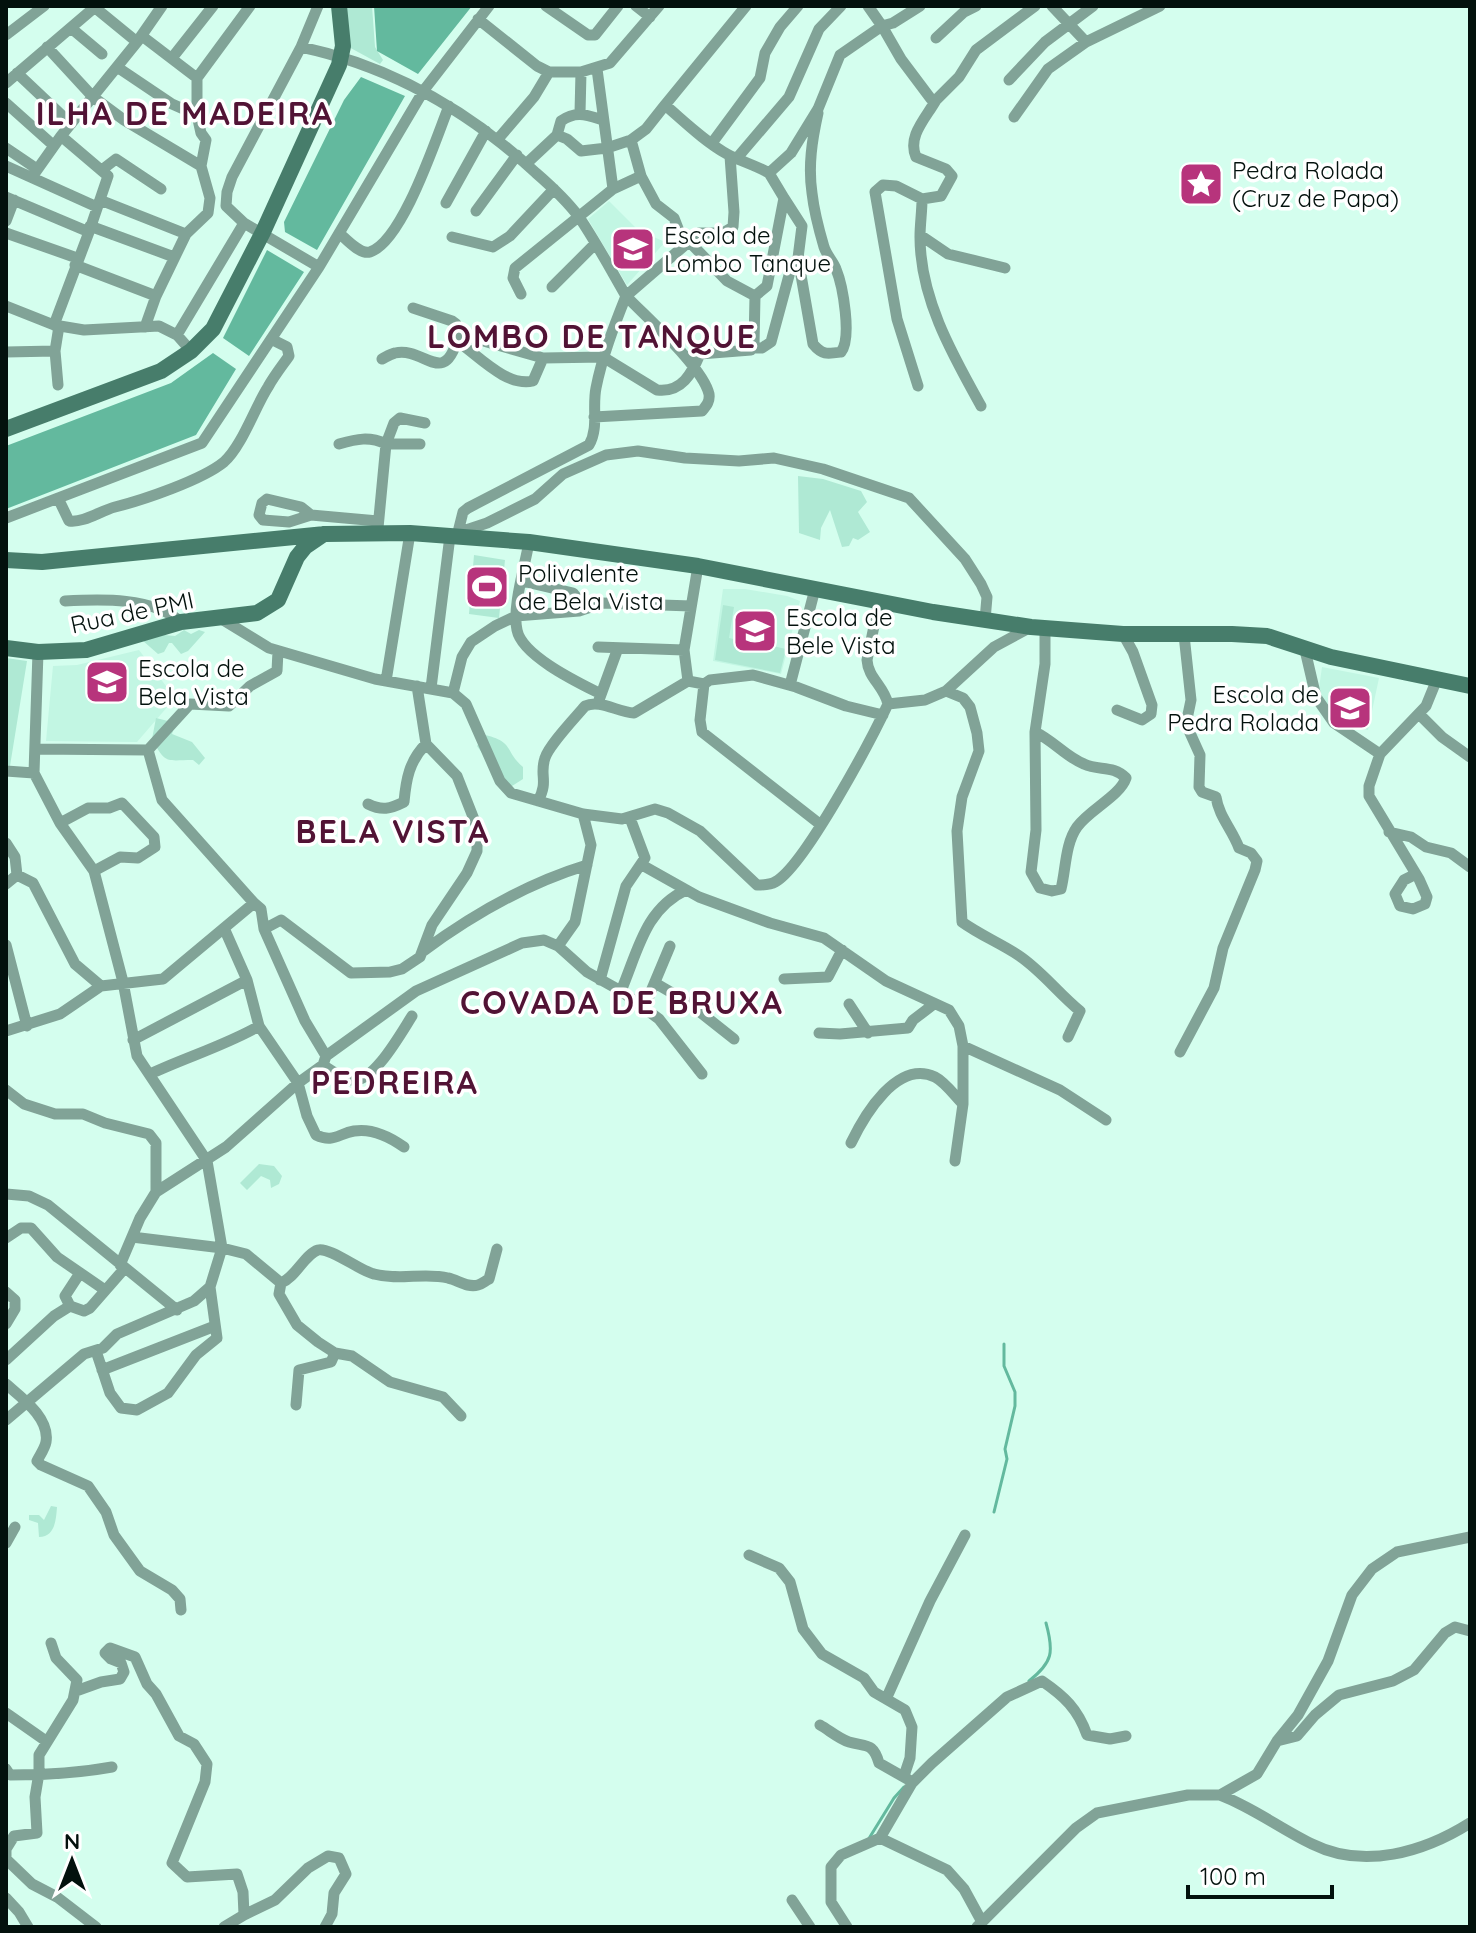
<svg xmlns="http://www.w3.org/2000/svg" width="1476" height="1933" viewBox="0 0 1476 1933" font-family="Quicksand,sans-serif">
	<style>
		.built { fill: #c2f6e3 }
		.green { fill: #afe9d4 }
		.water { fill: #63b99e }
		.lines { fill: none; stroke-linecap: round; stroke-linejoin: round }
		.stream { stroke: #63b99e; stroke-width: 3 }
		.street { stroke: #81a397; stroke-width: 11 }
		.secondary { stroke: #477d6b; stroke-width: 16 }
		.labels { text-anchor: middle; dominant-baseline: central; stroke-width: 7; stroke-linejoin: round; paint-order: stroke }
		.poi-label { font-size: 24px; fill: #03110d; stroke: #fff; text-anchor: start }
		.street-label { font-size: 24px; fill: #03110d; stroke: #fff }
		.district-label { font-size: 32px; font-weight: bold; letter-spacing: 2px; fill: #521335; stroke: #fff }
	</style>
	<rect width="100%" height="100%" fill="#d4feee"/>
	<path class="built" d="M609,201L638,230L665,242L627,285L588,219Z
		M723,589H745L787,596L800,601L781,674L713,661Z
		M139,650L175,698L137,742L46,741L53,666L77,665Z
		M1322,667L1379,678L1368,730L1337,722L1318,695Z"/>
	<path class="green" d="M343,6H372L375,47L383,60L380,64L347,46Z
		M798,476L823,479L861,491L867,502L858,512L870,532L858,540L853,538L849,546L842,547L830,510L821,528L820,540L799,533Z
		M474,555L505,560L499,618L469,614Z
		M723,605L734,607L729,638L751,643L758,617L773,619L768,645L786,649L780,673L715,660Z
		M184,630L191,634L199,630L205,632L188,651L181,654L172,643H169L164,652L158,654L142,640L164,635L175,636Z
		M6,658L27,661L10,766L6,765Z
		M156,718L172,722L174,728L172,734L192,742L205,758L199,765L193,760C166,760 166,765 152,739Z
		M485,735C515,742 504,751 523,767V779L512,786L505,785L477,746Z
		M259,1164L274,1166L282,1176L279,1184L271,1188L270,1180L261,1176L247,1190L240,1183Z
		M51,1506L57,1507C56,1520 55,1537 39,1537L38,1523L29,1520V1515H39L44,1520Z"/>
	<path class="water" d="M374,6H472L418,74L377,51Z
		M361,77L405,96L317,250L285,232L284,222L344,100Z
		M267,250L304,272L249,356L223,338Z
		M213,353L236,369L196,435L6,509V446L171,383Z"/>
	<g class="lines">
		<path class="stream" d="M994,1512L1007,1459L1005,1449L1015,1406V1392L1004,1366V1344
			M1029,1681C1053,1662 1054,1652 1046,1623
			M868,1840L894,1798L904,1787"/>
		<path class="street" d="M546,6L588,35H595L618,6
			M636,6L650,17
			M868,6L882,26L893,23L920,6
			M1052,6L1086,42
			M478,19L537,66L549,72H581L610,63L659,6
			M71,28L102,54
			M6,35L44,6
			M142,36L197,78
			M936,38L964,12L976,6
			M137,42L162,6
			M47,47L93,97L124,120L201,166
			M301,47L318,6
			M172,58L213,6
			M117,67L172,104L197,115V78L250,6
			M597,69L613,189
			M17,73L71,124
			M1009,80L1045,42L1093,6
			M6,83L95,7
			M936,100L959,77L976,50L1035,6
			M6,103L53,145
			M665,105L746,6
			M580,113L581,72
			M1014,117L1048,69L1086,42L1160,6
			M557,135L561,121C576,110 587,115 603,120
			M61,136L108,176L89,232
			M498,139L534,97L549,72
			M712,143L760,78L765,53L780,27L798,6
			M6,148L37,169
			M737,158L789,97L819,29L841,6
			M526,164L557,135L567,139L581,151L607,148L631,140
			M6,166L97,207
			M103,169L116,159L161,189
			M641,176L656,204L674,218L679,231L727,281L755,296
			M32,177L61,136L137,42L93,6
			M6,197L89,232L54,325
			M784,198L802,226L798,258L813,344C822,355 827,354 841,352C852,338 843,286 836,269C833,261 827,256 824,247C819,230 814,211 812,193C808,166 812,140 818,113
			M100,200L186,234L156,296L145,327
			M446,203L486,131
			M476,211L517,155
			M6,221L14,200
			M90,226L174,257
			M6,233L77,258
			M339,233C346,239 360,255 370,252C403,241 436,138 449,106
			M186,234L208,213L210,198L201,166L206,140L201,133L197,115
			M920,235L948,254L1005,268
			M452,237L493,247L510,236L554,189
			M75,265L156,296
			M319,267L424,90L489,6
			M552,287L595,244
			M521,294L513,278L515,268L613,189L641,176L631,140L646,129L665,105C685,122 704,141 727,154C740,161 755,165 769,173
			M6,306L54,325L84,330L159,326L177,335L191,351
			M413,308L452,321L456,324L459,334L543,358L603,357L657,390C682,393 692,373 700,354L751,350L754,345L755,296L767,286L784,198L769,173L791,153L818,109L840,55L882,26L901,59L931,99L936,100C926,118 907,136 916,157L946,169L952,176L941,196L922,199
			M177,335L244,223
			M457,341C479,356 506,387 533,381L543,358
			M752,348H762L771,342L791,268L798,258
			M6,352L55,351
			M382,359C386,357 390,354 395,353C424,346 444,389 458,337
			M58,385L55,351L59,326
			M918,386L897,319L875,192L883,185L896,186L922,199C922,212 920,224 920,237C920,298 952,354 981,406
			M594,417L702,411C707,405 710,401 709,394C703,367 647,318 626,296L699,233H723L733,227L734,212L730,156
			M339,444C357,439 369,436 386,444L378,528
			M420,444H386L394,423L400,418L425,423
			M58,498L69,521C84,523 100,511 115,507C143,500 202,480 224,462C242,446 255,407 268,387C274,376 282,366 289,356L287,347L271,339
			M311,515L301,507L267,499L262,503L259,515L263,520L289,522L311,515L378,521
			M6,518L202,443L319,267L244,223L226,206L227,192L232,177L301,47C390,66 469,111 536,173C551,186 567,201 579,217C596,242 611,270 626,296C614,326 602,357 596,388C592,407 599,428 589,445L468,508L463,512L457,536
			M457,533L487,523L535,499L563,474L606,455L638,451L685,458L739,461L774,458L823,469L909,498L965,559L981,584L987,597L985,620
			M529,542C525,566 512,607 517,630C522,656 579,683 601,694
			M522,581L573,593L577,598L579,611
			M65,601C101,599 153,597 181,622
			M220,618L269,648L375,679L453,693L466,704L500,781L511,793L583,814L622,819L655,809L668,813L700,831L757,885C763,885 770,885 775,882C804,867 872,738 888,704C884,686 868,678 867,660L879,602
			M598,647L684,650
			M1305,650L1316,697L1334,723L1380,754L1369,786V796L1419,879L1427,897L1425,904L1413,909L1400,906L1395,894L1404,880L1416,874
			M386,681L410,533
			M688,681L684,650L698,566
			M790,685L815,589
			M431,688L450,536
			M946,691L963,698L970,707L977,733L979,751L962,797L957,831L962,922C980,935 1000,943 1018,955C1041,970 1058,993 1080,1011L1068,1037
			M453,693L462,657L471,642L495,626L516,616L579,611L603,603L691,606
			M599,700L618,648
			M888,704L925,700L946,691L994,647L1031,627
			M1117,710L1142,720L1151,714L1152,705L1133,652L1123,634
			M1419,714L1442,737L1470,757
			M1035,732C1054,741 1066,757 1084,764C1099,771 1113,765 1126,778C1120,796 1089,810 1077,827C1065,844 1066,869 1061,889L1052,891L1040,888L1031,872L1036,830L1035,732L1045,664V628
			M35,749L148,750L162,800L254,903
			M148,750L190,704L229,706L250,686L277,671L278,651
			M1380,754L1426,706L1437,679
			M6,771L34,773
			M538,801C549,781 539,775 545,758C549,745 575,718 585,706C600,699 617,712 634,713L688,681L704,684
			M368,804C382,811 390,809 404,802C406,780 409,761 426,744
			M60,823L88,808H109L122,803L154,837L155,847L138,858L120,857L94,871
			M821,825L702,732L700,720L704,684L710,680L753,675L796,687L846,706L883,715
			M1389,832L1411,837L1426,847L1451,853L1470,867
			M6,843L15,857L17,875L6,884
			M642,865L699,897L770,923L824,938L886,981L949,1010L959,1026L963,1046V1104L955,1161
			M17,875L33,883L75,964L101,986
			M224,928L247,980L259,1026L298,1083L307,1116L316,1135C333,1143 338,1134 354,1131C372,1128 390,1137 404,1147
			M6,945L27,1026
			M558,946L575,922L591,845L583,814
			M422,952C472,915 528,883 587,865
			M784,979L828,977L842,950
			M600,980L626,886L645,858L630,818
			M655,983L686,1001L734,1039
			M621,991C638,951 645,909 686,890
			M849,1004L868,1033
			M644,1008L670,946
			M6,1031L60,1014L101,986L163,979L254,903L261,909L264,929
			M819,1033L840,1034L908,1028L913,1020L934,1004
			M133,1040L247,980
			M963,1046L1060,1090L1106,1120
			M1180,1052L1214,988L1223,948L1255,870L1257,861L1251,853L1239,848C1232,829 1219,817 1216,797L1202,792L1199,787L1200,755L1186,724L1191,700L1184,635
			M326,1056L416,991L522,943L544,940L558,946L587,972L621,991L659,1019L702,1074
			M323,1065C332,1071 341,1078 352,1080C373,1084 401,1033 412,1016
			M150,1074C186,1057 224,1046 259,1026
			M6,1090L24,1104L55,1114H83L105,1123L149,1134L156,1143V1192
			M851,1143C864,1116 897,1059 935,1077C945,1082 955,1096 963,1104
			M6,1194L29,1196L48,1205L177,1310
			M132,1237L222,1248L246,1254L281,1283C296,1277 305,1254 318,1250C330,1247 360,1271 374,1274C399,1281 425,1272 448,1278C458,1280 467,1288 478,1285C482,1284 485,1281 489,1279L497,1249
			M6,1238L21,1228H31L57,1257L105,1290
			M120,1265L140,1218L156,1192L226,1147L298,1083L323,1065L326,1056L305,1021L264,929L281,920L351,973L390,972L402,969L420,957L432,925L467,873L477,851V827L457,776L426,744L417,686
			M281,1283L279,1294L297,1325L318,1342L335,1353L352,1356L390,1382L443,1397L461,1416
			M6,1292L15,1300V1309L6,1324
			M70,1306L65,1296L80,1273
			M96,1351L110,1393L121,1408L137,1410L168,1393L196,1355L217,1338L210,1287
			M6,1360L54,1316L70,1306L84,1311L90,1308L125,1268
			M102,1370L215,1326
			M6,1384C22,1398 50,1418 46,1442C45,1448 40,1455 37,1461L41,1465L88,1486L106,1512L114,1535L140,1571L172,1590L180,1599L181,1610
			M296,1405L299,1370L331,1362L335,1353
			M6,1420L84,1354L103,1348L117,1334L194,1301L210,1287L222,1248L207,1161L137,1056L123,982L94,871L60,823L34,773L38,652
			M6,1543L15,1527
			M749,1555L779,1568L790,1582L803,1629L822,1654L864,1678L874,1692L905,1710L912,1727L910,1758L904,1776
			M76,1691L101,1682L120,1679L124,1672L121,1663L111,1659L105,1653L110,1648L135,1657L147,1684L156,1694L179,1736L194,1744L207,1764L205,1782L172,1863L187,1877L237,1874L243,1892L244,1915L275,1900L308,1868L328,1856L339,1858L346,1874L334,1893L332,1914L325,1927
			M887,1697L930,1601L965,1535
			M6,1713L46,1741
			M820,1725C829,1730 839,1739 849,1742C866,1747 873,1742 879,1763L909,1780
			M1277,1741L1297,1736L1315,1715L1339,1695L1393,1681L1414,1670L1445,1633L1455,1627L1470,1631
			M6,1769L10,1775C44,1775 79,1773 112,1767
			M1220,1795C1252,1807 1281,1829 1312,1844C1364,1870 1424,1852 1470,1823
			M6,1860V1849L14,1836L37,1833L35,1797L39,1773V1755L73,1700L77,1680L56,1658L51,1643
			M7,1860L32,1884L57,1897L96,1927
			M6,1898L19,1912L28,1927
			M792,1900L810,1927
			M982,1922L964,1889L947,1870L880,1838L912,1783L932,1763L1007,1697L1042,1681C1064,1696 1078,1709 1087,1735L1110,1739L1126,1736
			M224,1927L244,1915
			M847,1927L831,1902V1867L841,1855L880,1838
			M977,1927L1076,1828L1097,1813L1188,1795H1220L1257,1774L1277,1741L1298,1715L1328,1661L1352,1595L1372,1569L1397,1552L1470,1537"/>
		<path class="secondary" d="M6,429L161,371L191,351L213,329L263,232L339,65L343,46L339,6
			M6,560L42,562L325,534L410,533L529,542L698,566L933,612L1031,627L1123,634H1232L1267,636L1331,657L1470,686
			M6,648L38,652L86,650L181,622L257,613L278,600L297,557L305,547L324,534"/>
	</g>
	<defs>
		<g id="sight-square" transform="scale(2.3)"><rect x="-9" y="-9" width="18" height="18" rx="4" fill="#b7347c" stroke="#fff"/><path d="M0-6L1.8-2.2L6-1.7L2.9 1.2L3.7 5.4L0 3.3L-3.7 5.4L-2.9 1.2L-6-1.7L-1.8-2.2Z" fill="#fff"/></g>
		<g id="school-square" transform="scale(2.3)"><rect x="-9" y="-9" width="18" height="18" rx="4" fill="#b7347c" stroke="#fff"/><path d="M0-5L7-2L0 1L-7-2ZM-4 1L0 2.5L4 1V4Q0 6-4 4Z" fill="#fff"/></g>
		<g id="stadium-square" transform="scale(2.3)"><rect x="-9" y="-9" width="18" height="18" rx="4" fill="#b7347c" stroke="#fff"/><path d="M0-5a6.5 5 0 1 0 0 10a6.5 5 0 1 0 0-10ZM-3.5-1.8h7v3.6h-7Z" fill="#fff"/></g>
	</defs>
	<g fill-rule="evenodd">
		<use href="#sight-square" x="1201" y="184"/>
		<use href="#school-square" x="633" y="249"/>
		<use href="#stadium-square" x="487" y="587"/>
		<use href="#school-square" x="755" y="631"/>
		<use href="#school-square" x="107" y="682"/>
		<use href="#school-square" x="1350" y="708"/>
	</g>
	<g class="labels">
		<g class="poi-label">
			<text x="1232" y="170">Pedra Rolada<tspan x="1232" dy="28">(Cruz de Papa)</tspan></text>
			<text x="664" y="235">Escola de<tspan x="664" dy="28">Lombo Tanque</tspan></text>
			<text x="518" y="573">Polivalente<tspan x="518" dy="28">de Bela Vista</tspan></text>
			<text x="786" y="617">Escola de<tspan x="786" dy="28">Bele Vista</tspan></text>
			<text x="138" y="668">Escola de<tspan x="138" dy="28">Bela Vista</tspan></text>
			<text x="1319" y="694" text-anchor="end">Escola de<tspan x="1319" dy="28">Pedra Rolada</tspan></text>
		</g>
		<g class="street-label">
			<text transform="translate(132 612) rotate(-12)">Rua de PMI</text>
		</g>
		<g class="district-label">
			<text x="185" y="113">ILHA DE MADEIRA</text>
			<text x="592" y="336">LOMBO DE TANQUE</text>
			<text x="393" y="831">BELA VISTA</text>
			<text x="622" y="1002">COVADA DE BRUXA</text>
			<text x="395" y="1082">PEDREIRA</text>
		</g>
	</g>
	<rect width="1476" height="1933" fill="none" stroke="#03110d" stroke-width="16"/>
	<g transform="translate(72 1861)" stroke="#ffffff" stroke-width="6" paint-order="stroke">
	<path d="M0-6L14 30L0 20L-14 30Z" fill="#03110d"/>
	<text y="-12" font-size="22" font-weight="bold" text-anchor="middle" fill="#03110d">N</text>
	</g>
	<path d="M1188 1885v12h144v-12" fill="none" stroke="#03110d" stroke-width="4"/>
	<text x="1200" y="1885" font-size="24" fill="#03110d" stroke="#ffffff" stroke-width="6" paint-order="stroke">100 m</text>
</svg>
